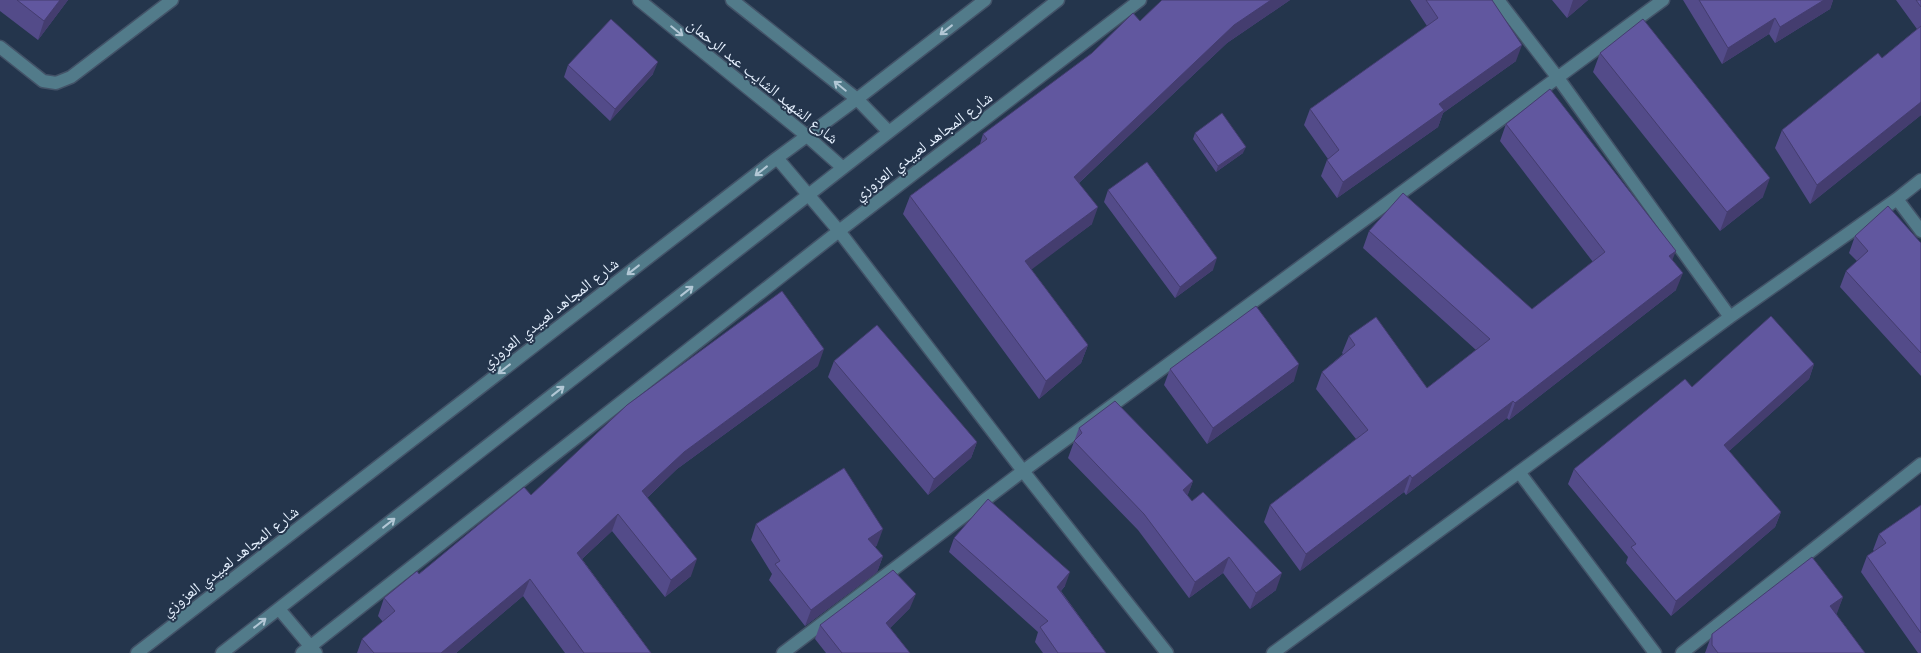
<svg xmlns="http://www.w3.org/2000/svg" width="1921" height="653" viewBox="0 0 1921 653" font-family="'Space Grotesk','Noto Naskh Arabic',sans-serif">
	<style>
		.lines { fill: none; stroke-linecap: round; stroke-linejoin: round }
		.minor-casing { stroke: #435368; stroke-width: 15 }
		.minor { stroke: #527b8a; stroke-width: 12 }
		.wall { fill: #534b89 }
		.shaded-wall { fill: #443d6f }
		.building { fill: #61579f; stroke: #443d6f }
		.oneway { stroke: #b2c7d5 }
		.labels { text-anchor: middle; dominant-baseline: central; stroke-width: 4; stroke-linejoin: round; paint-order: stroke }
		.street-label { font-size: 16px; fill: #e5f0fe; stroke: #24354c }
	</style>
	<rect width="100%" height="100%" fill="#24354c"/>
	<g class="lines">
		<g class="minor-casing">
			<path id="minor" d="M639,0L807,136L843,168
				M732,0L857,99L888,131
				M1498,0L1558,78L1730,317
				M0,47L43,81L56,83L71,77L172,0
				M777,158L839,231L1023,471L1167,653
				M1897,199L1921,231
				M1519,472L1655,653
				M279,609L316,653
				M137,653L777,158L857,99L985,0
				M222,653L1058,0
				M302,653L839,231L1140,0
				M783,653L1023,471L1663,0
				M1273,653L1730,317L1897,199L1921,180
				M1682,653L1921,464"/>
		</g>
		<use href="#minor" class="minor"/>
	</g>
	<path class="wall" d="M0,0H68L38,40L0,11Z
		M1162,0H1290L1227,43L1079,183L1092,224L1031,269L1088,345L1081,363L1039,399L903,214L910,196L980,144L983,134L1140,21Z
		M1410,0H1492L1516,61L1443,113L1438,127L1337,198L1321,176L1327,160L1328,159L1304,125L1310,109L1427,26Z
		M1552,0H1588L1567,18Z
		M1683,0H1833L1830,9L1775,43L1769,34L1722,64Z
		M1896,0H1921V115L1810,204L1775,148L1782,130L1882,58L1917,29Z
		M1600,53L1763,197L1720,231L1593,72Z
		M568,65L653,74L610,121L564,77Z
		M1506,124L1672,260L1676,290L1509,420L1507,418L1406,495L1404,492L1300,571L1264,522L1270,505L1356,439L1316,389L1322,372L1343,354L1342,353L1349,336L1427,388L1476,350L1363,248L1369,231L1532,309L1593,262L1500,141Z
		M1195,133L1243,153L1216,172L1193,139Z
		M1108,190L1213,270L1175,298L1104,202Z
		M1855,236L1921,243V376L1840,287L1846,271L1857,261L1849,253Z
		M834,361L977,442L971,458L928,495L828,377Z
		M1814,364L1809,379L1729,451L1781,512L1775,527L1671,616L1626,563L1628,557L1568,484L1574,469L1692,387Z
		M818,366L677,469L647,498L691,576L665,597L612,531L582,559L651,653H565L523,596L456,653H357L362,639L383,622L378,616L384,598L531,495Z
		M1170,369L1294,381L1207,444L1164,385Z
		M1079,428L1193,481L1187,496L1192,501L1276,590L1250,609L1223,573L1189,598L1138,530L1068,458Z
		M1921,505V653H1918L1861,572L1867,556L1874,551L1873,550L1879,534Z
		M756,524L877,545L875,547L883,556L877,572L805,626L769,580L772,574L751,540Z
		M954,538L1065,586L1061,591L1106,653H1043L1035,642L1038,632L949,552Z
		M1843,597L1836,614L1865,653H1705L1712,634Z
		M910,608L890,628L910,653H826L815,639L820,625Z"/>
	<path class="shaded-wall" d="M60,0H68L38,40L44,21Z
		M1271,0H1290L1227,43L1067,194L1074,177L1234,25Z
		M1573,0H1588L1567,18Z
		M1824,0H1833L1830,9L1775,43L1780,27Z
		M1775,18L1769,34L1722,64L1728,48Z
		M1522,45L1516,61L1443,113L1438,127L1337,198L1343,182L1439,104Z
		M658,62L653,74L610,121L615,109Z
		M1921,102V115L1810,204L1817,185Z
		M1246,147L1243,153L1216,172L1218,166Z
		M1770,178L1763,197L1720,231L1727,212Z
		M1098,207L1092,224L1019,279L1025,261Z
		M1676,251L1669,268V256Z
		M1217,258L1213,270L1175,298L1180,287Z
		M1683,273L1676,290L1509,420L1515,403Z
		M1088,345L1081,363L1039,399L1046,381Z
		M824,349L818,366L677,469L636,508L642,491L684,452Z
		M1299,364L1294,381L1207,444L1213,428Z
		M1814,364L1809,379L1718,461L1724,445Z
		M1513,401L1507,418L1406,495L1412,478Z
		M977,442L971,458L928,495L934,479Z
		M1410,475L1404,492L1300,571L1306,554Z
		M1193,481L1187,497L1183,490Z
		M1781,512L1775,527L1671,616L1676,601Z
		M618,514L612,531L570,570L577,553Z
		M883,529L877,545L862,555L868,539Z
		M883,556L877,572L805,626L811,610Z
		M1229,557L1223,573L1189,598L1195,582Z
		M697,559L691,576L665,597L671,580Z
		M1070,572L1065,586L1052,601L1057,587Z
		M1282,573L1276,590L1250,609L1256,593Z
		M530,579L523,596L456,653H441Z
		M916,594L910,608L881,637L886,623Z
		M1843,597L1836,616L1830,606Z"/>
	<path class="building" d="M17,0H60L44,21Z
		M1162,0H1271L1234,25L1074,177L1098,207L1025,261L1088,345L1046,381L910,196L987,139L983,134L1092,53L1133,13L1140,21Z
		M1426,0H1492L1522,45L1439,104L1444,110L1343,182L1327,160L1339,150L1310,109L1438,18Z
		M1699,0H1824L1780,27L1775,18L1728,48Z
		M1916,0H1921V7Z
		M611,19L658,62L615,109L568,65Z
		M1643,19L1770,178L1727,212L1600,53Z
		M1921,26V102L1817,185L1782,130L1878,53L1882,58Z
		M1550,89L1676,251L1669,256L1683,273L1515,403L1513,401L1412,478L1410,475L1306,554L1270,505L1368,430L1322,372L1355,345L1349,336L1376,317L1427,388L1490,339L1369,231L1403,193L1532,309L1605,252L1506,124Z
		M1222,113L1246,147L1218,166L1195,133Z
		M1147,162L1217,258L1180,287L1108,190Z
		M1888,206L1921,243V353L1846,271L1868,251L1855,236Z
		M782,291L824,349L684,452L642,491L697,559L671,580L618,514L577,553L651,653H584L530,579L441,653H374L362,639L395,611L384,598L417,571L419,574L524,487L531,495L627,405Z
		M1256,306L1299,364L1213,428L1170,369Z
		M1771,316L1814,364L1724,445L1781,512L1676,601L1631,547L1636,544L1574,469L1685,379L1692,387Z
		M877,325L977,442L934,479L834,361Z
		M1115,401L1193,481L1183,490L1192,501L1203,492L1282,573L1256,593L1229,557L1195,582L1144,514L1074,441L1082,433L1079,428Z
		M844,468L883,529L868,539L883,556L811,610L775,564L780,561L756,524Z
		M988,499L1070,572L1057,587L1106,653H1058L1040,627L1048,621L954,538Z
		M1921,505V633L1867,556L1886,543L1879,534Z
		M1812,557L1843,597L1830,606L1865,653H1718L1712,645V634Z
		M893,570L916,594L886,623L910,653H842L820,625Z"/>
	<defs><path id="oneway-shaft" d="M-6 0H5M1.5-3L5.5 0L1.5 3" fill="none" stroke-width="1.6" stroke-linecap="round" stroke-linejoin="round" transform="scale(1.25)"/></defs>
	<g class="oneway">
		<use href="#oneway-shaft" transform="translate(946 30) rotate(142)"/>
		<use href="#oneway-shaft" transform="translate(677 31) rotate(39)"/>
		<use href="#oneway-shaft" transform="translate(840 86) rotate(-141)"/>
		<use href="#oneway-shaft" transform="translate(761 171) rotate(142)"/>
		<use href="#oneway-shaft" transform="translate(633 270) rotate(142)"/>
		<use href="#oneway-shaft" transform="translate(687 291) rotate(-38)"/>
		<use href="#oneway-shaft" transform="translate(504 369) rotate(142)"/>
		<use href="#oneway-shaft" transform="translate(558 391) rotate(-38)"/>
		<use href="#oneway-shaft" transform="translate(389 523) rotate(-38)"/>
		<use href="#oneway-shaft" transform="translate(260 623) rotate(-38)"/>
	</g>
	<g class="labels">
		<g class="street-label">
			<text transform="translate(763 81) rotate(39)">شارع الشهيد الشايب عبد الرحمان</text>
			<text transform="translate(923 146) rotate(-37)">شارع المجاهد لعبيدي العزوزي</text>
			<text transform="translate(550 313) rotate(-38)">شارع المجاهد لعبيدي العزوزي</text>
			<text transform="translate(230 561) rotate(-38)">شارع المجاهد لعبيدي العزوزي</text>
		</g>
	</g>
</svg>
